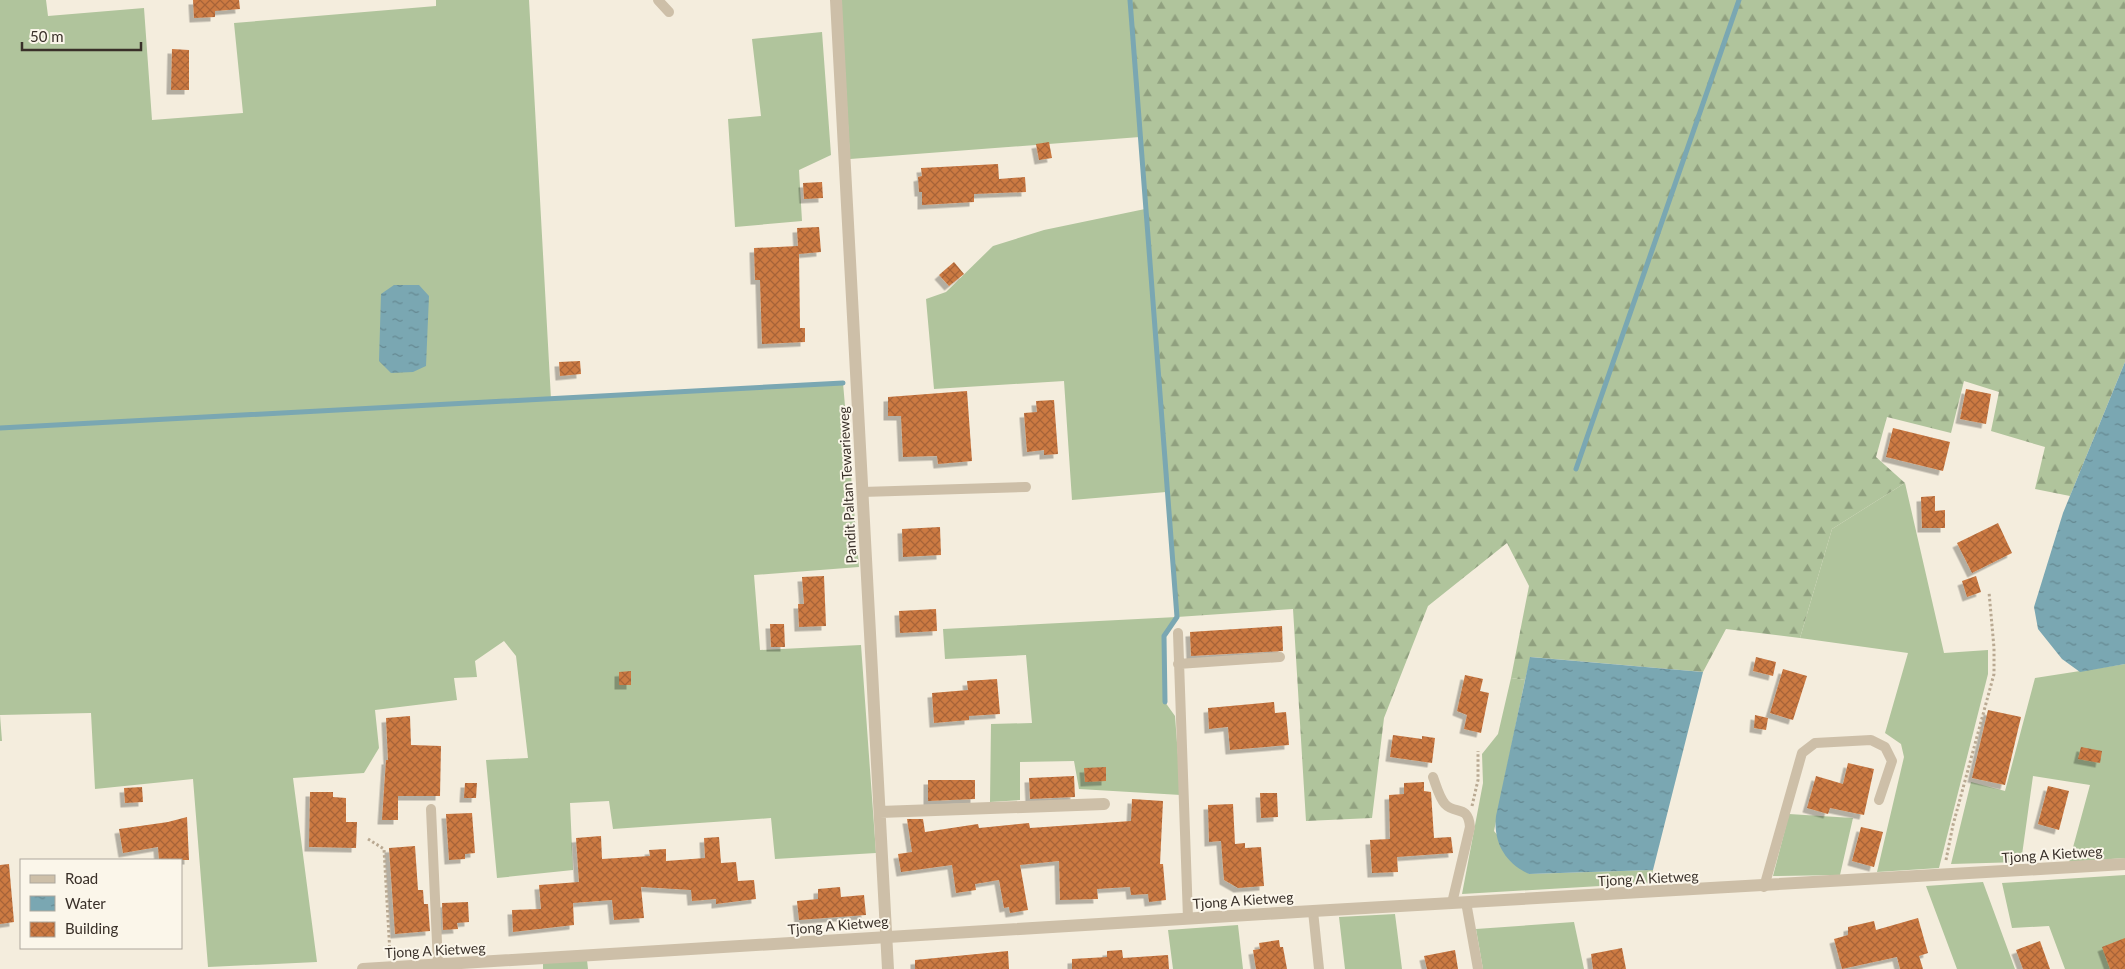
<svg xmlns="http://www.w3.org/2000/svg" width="2125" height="969" viewBox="0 0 2125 969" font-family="Lato,sans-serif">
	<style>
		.grass { fill: #b0c49c }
		.forest { fill: url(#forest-firs) }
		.water { fill: url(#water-ripples) }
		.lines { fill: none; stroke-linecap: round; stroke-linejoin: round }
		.stream { stroke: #7aa7b2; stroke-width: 5 }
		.building { fill: url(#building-cross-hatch); filter: url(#shadow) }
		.path { stroke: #b9a992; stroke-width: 3; stroke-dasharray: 2.5 2.5; stroke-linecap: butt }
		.lane { stroke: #cdbfa8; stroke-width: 10 }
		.street { stroke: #cdbfa8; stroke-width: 12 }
		.labels { text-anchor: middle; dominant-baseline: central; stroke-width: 4; stroke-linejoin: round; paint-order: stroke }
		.street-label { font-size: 14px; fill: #393029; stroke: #fbf6ea }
	</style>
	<defs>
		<pattern id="forest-firs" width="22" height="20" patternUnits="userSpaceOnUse" patternTransform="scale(1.25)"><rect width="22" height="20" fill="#b0c49c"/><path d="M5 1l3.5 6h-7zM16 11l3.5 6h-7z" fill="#90a07f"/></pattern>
		<pattern id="water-ripples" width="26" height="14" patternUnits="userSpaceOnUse" patternTransform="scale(1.25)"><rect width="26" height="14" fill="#7aa7b2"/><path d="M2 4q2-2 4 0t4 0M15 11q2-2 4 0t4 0" fill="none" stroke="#658891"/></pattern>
		<pattern id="building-cross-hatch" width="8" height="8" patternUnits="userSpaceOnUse" patternTransform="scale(1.25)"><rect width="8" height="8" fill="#cc7a43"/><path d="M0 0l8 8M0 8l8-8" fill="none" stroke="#a76438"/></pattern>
		<filter id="shadow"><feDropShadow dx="-4.5" dy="4.5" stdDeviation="0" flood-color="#0004"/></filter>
	</defs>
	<rect width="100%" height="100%" fill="#f4eddd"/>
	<path class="grass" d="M0,0H46L48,16L144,8L152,120L243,113L234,23L436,6V0H529L551,399L843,383L859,567L754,575L760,650L861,645L876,853L775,859L771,818L613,829L609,801L570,803L573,870L497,878L486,760L528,758L516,656L504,641L475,661L477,677L454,678L457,700L375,710L379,748L364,773L293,778L317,962L208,967L193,779L95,789L91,713L0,715L2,741H0Z
		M841,0H1130L1140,137L850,159Z
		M822,32L831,155L799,170L802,221L735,227L728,119L761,116L752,39Z
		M1145,209L1166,492L1072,500L1064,381L934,389L926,299L946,292L993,246L1044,230Z
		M1905,483L1944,653L1988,650V674L1939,868L1877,872L1904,757L1901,744L1885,733L1908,653L1800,638L1832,529Z
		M1177,617L1164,636L1165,702L1175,716L1181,795L1079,789L1074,761L1020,762V800L990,802L991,724L1032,723L1026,655L945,659L943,629Z
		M2125,664V858L2069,862L2090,785L2033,776L2021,862L1951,864L1971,782L2005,791L2035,678Z
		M1511,678L1525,680L1494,831L1529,874L1653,870L1651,883L1462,894L1483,783L1482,754L1498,734Z
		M1789,814L1853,818L1840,875L1773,876Z
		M2125,875V969H2065L2049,926L2012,928L2002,883Z
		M1983,882L2015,969H1957L1926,886Z
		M1395,914L1402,969H1345L1339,917Z
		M1574,922L1584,969H1483L1476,929Z
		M1238,925L1243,969H1173L1168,930Z
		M587,960L588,969H543V963Z"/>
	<path class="forest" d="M1130,0H2125V362L2070,496L2035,489L2045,447L1991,431L1999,392L1964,381L1951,433L1887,417L1876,457L1905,483L1832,529L1800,638L1726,629L1703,672L1531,657L1525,680L1511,678L1529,586L1507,543L1428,606L1384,718L1372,818L1306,821L1293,609L1177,617Z"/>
	<path class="water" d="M394,285H419L429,296L426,366L413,372L391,373L379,361L381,294Z
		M2125,362V664L2080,672L2062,659L2038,629L2034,607L2063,513Z
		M1530,657L1703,672L1653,870L1529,874C1505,863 1493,842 1496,816Z"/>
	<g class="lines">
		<path class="stream" d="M1130,0L1177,617L1164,636L1165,702
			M0,428L843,383
			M1576,469L1739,0"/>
	</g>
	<path class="building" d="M193,0H239L240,9L215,11V17L194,18Z
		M172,49L189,50V90H171Z
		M1049,142L1052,158L1039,160L1036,144Z
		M998,164L999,179L1025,177L1026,192L974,194V202L922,205V192H919L918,177L922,176L921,168Z
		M822,182L823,198L804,199L803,183Z
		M819,227L821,252L799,254L800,328H805V342L762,344L760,280H755L754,248L798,246L797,228Z
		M954,262L964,274L949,286L939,275Z
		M580,361L581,374L560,376L559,362Z
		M1966,389L1991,394L1986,424L1960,419Z
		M967,391L972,461L938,464L937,456L903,457L901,416H888V397Z
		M1054,400L1058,454L1044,455V450L1027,452L1024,413L1037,412L1036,401Z
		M1893,428L1950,442L1943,471L1886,457Z
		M1935,496V511L1945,510V528H1922L1921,497Z
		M1998,523L2012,553L1972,573L1957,543Z
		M940,527L941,555L903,557L902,529Z
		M824,576L826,626L799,627L798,604H804L802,577Z
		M1976,576L1981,592L1967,597L1962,581Z
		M936,609L937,631L900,633L899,611Z
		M770,624H784L785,647H771Z
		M1282,626L1283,651L1191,656L1190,632Z
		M1756,657L1776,662L1773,676L1753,671Z
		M1783,669L1807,676L1793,720L1770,713Z
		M631,671V685H619V672Z
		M1465,675L1483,679L1480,691L1489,693L1481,733L1464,729L1467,715L1457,711Z
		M997,679L1000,714L969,716V720L934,723L932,693L968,690L967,681Z
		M1274,702L1275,713L1286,712L1289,745L1230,750L1228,727L1209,729L1208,708Z
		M1988,710L2021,717L2005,785L1972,778Z
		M1755,715L1768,718L1766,730L1754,728Z
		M410,716L411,745L441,746L440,796H398V820H382L386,760H388L386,718Z
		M1393,735L1422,739V736L1435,738L1432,763L1390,757Z
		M2081,747L2102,751L2100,763L2078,759Z
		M1848,763L1874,769L1864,815L1830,808L1828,814L1807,808L1816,776L1843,784Z
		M1106,767V781L1085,782L1084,768Z
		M1074,776L1075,797L1030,799L1029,778Z
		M928,780H975V799L928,801Z
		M1424,782V791L1431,792L1434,838L1451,837L1453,853L1397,857L1398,872L1372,873L1370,840L1390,839L1389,795L1404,794V783Z
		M465,783H477L476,798H464Z
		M2048,786L2069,791L2059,830L2038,824Z
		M142,787L143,802L125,803L124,788Z
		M310,792H333V797L346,798V822H357L356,848L309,847Z
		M1260,793H1277L1278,817L1261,818Z
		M1132,799L1163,801L1160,864H1163L1166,900L1149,902L1148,894L1131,895L1130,887L1097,889L1098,899L1060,900L1059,861L1020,865L1028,910L1010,913L1009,907L1004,908L999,880L975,884L976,890L956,893L952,865L901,872L898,854L912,852L907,819H923L925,832L978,824L979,828L1029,823L1030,828L1131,821Z
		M1233,804L1235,844L1245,843V848L1261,847L1264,886L1238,888L1224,880L1221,841L1209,842L1208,805Z
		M472,813L475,853L465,854V859L449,860L446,814Z
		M187,817L189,860H159L158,847L123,853L119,829L168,822Z
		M1861,827L1883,832L1874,867L1852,861Z
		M601,836L602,859L650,856L649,850L666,849V861L705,858L704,838L719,837L721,863L736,862L738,881L754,880L756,899L716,904V899L692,901L691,890L641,887L644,918L614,920L612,900L573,903L574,925L513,932L512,910L541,909L539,885L579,882L576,838Z
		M415,846L418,890H423L424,904H428L430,931L395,934L389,848Z
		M9,864L14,922L0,924V865Z
		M840,887L841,897L864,895L866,915L799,920L797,901L818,899V889Z
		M468,902L469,922L457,923L458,929L443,930L442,903Z
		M1918,918L1928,953L1919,956L1923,969H1900L1897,957L1842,969L1834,939L1848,935V927L1874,921L1876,930Z
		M2125,938V969H2110L2102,947Z
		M1279,940L1280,947H1283L1287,969H1256L1253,950L1260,949L1259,943Z
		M2040,941L2050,969H2023L2016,950Z
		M1622,948L1626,969H1593L1591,954Z
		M1122,950L1123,958L1168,955L1169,969H1072V959L1107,957V951Z
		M1455,950L1458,969H1427L1424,956Z
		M1008,951L1009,969H915V960Z"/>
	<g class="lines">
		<path class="path" d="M1472,806L1478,780V751
			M368,839L384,849L390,954
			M1946,860L1953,825L1994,674V648L1989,592"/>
		<path class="lane" d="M658,0L669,12
			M862,492L1026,487
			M1178,633L1188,918
			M1178,664L1280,657
			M1433,777C1436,785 1439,797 1445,804C1455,815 1468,804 1470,827L1452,903
			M431,809L438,965
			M1764,887L1802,753L1815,743L1871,740L1885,747L1892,761L1879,800
			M1466,902L1478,969
			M1313,911L1319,969"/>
		<path class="street" d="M836,0L888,969
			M880,812L1104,804
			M363,969L1313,911L2125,864"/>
	</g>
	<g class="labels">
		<g class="street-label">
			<text transform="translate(847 485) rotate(-93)">Pandit Paltan Tewarieweg</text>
			<text transform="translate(2052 854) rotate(-4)">Tjong A Kietweg</text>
			<text transform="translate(1648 878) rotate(-3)">Tjong A Kietweg</text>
			<text transform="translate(1243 900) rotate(-4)">Tjong A Kietweg</text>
			<text transform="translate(838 925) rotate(-5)">Tjong A Kietweg</text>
			<text transform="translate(435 950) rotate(-3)">Tjong A Kietweg</text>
		</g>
	</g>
	<rect x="20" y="859" width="162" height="90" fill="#fbf6ea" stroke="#ada79d"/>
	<rect x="30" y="875" width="25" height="8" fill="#cdbfa8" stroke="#ada79d"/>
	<text x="65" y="884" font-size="15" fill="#393029">Road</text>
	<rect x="30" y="896" width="25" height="15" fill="url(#water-ripples)" stroke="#ada79d"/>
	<text x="65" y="909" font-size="15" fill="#393029">Water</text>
	<rect x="30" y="922" width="25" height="15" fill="url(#building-cross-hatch)" stroke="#ada79d"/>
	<text x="65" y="934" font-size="15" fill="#393029">Building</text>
	<path d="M22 42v8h119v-8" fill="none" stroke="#393029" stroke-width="2.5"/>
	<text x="30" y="42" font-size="15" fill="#393029" stroke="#fbf6ea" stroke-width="4" paint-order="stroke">50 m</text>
</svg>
